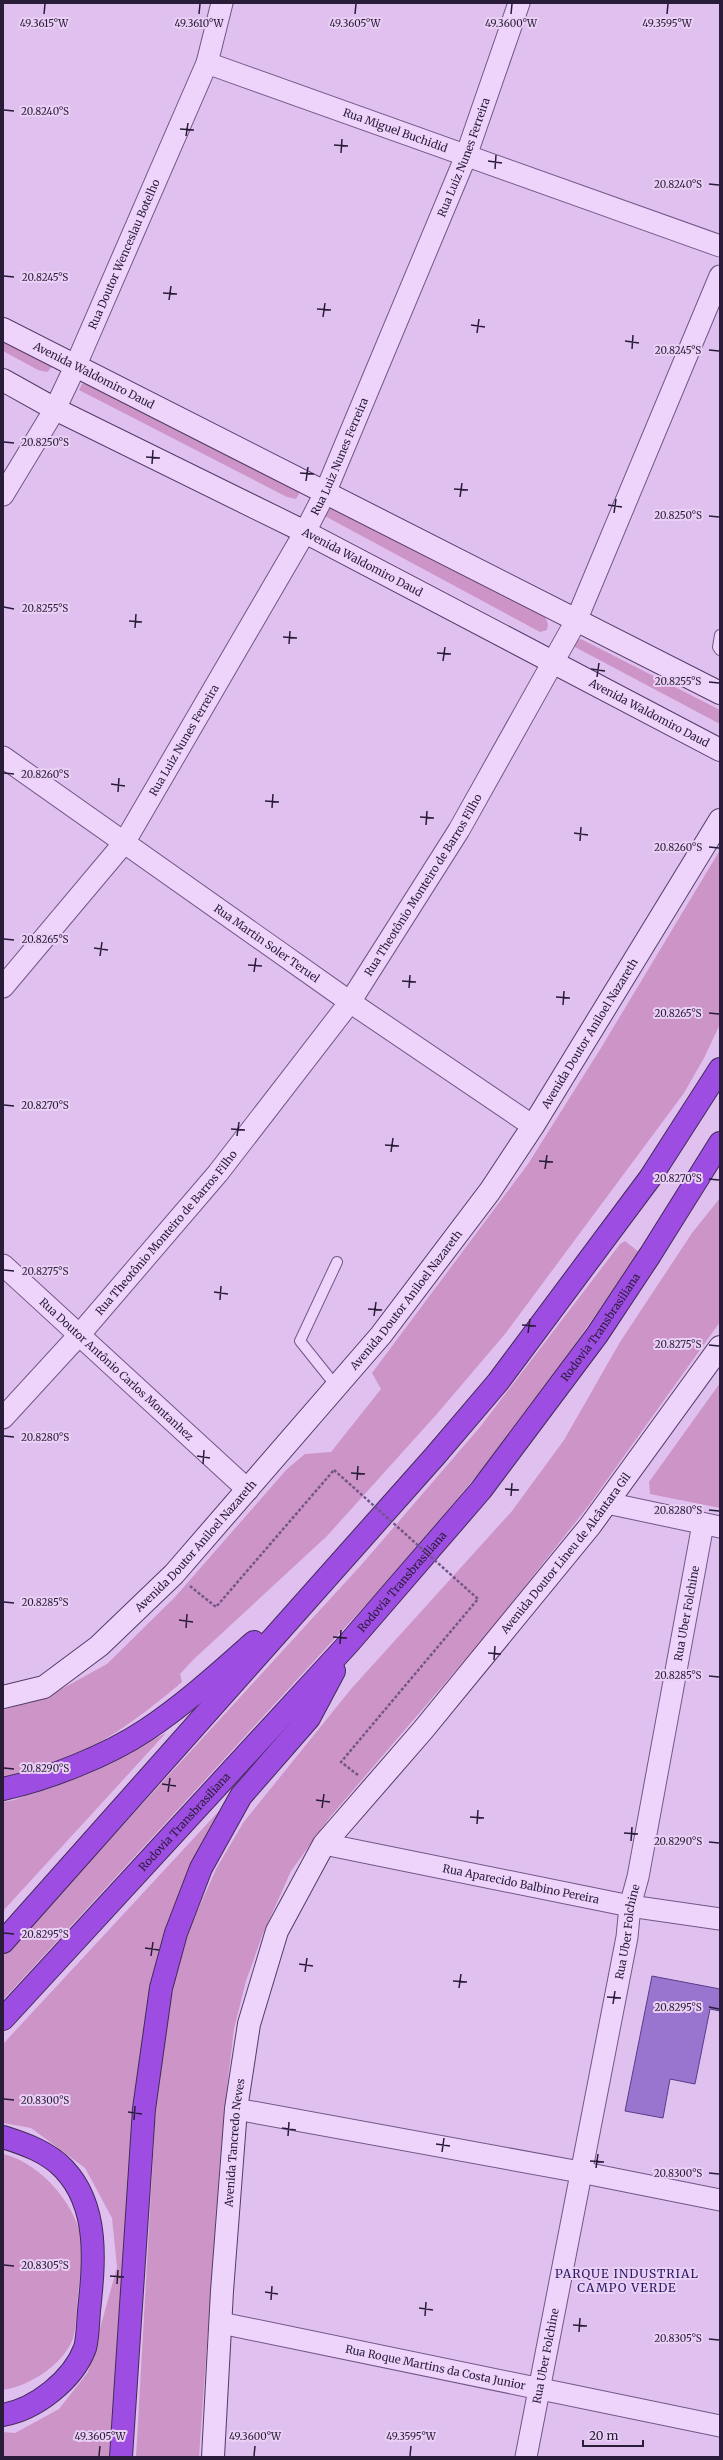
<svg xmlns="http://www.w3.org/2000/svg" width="723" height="2460" viewBox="0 0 723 2460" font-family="Merriweather,serif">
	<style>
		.green { fill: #cd94c8 }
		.building { fill: #9975cf; stroke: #593d89 }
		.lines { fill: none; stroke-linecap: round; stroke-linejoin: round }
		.service-casing { stroke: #715789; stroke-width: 12 }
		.minor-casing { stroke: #715789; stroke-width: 23 }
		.secondary-casing { stroke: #523b6b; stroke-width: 24 }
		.motorway-casing { stroke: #3f2c56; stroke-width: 24 }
		.path { stroke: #715789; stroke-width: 2.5; stroke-dasharray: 3 2; stroke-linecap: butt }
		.service { stroke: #eed4fa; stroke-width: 10 }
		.minor { stroke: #eed4fa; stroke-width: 21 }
		.secondary { stroke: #eed4fa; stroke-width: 22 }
		.motorway { stroke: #9e4de2; stroke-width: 22 }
		.path-bridge { stroke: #715789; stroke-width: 2.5; stroke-dasharray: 3 2; stroke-linecap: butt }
		.ticks { fill: none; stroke: #291c38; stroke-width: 1.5 }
		.labels { text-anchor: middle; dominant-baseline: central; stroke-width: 4; stroke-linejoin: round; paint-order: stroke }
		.street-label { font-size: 11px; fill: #291c38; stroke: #ebd0f6 }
		.neighbourhood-label { font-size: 12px; letter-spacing: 1px; fill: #291a66; stroke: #ebd0f6 }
		.ticks-label { font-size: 10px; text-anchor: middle; fill: #291c38; stroke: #ebd0f6; stroke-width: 4; stroke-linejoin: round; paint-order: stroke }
	</style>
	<rect width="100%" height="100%" fill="#e0c0ef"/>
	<path class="green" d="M3,336L47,358L52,367L47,372L38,370L3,351Z
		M90,383L294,485L300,492L296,499L287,497L79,390L82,384Z
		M333,507L545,617L548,624L547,630L540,632L323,515L325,509Z
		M581,639L720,710V724L573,646L575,640Z
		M720,850V1024L704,1058L684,1093L505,1334L436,1415L327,1536L194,1659L180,1674L182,1682C149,1710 115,1736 76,1755C53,1766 27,1772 3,1781V1710L47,1697L107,1664L175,1597L287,1469L305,1454L331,1452L381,1389L372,1373L528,1164L601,1048Z
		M720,1198V1322L589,1505L488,1633L330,1817L291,1871L262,1936L246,1981L234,2029L228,2079L220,2161L199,2457H136L157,2086L171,1990L190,1928L216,1869L243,1823L351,1689L512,1511L564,1440L620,1342L692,1233Z
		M625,1241L639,1252L519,1425L452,1505L372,1598L3,2000V1956L363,1563L480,1427L620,1244Z
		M720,1383V1508L650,1494L649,1482Z
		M166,1733L3,1911V1802L14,1800L92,1771Z
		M219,1811L194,1866L162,1950L112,2457H3V2432L15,2433L59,2409L88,2372L117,2267L112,2218L85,2168L31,2128L3,2123V2044Z
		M3,2154C42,2163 82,2210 83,2251C83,2265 79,2281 78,2296C76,2309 77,2329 72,2341C61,2366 29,2386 3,2390Z"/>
	<path class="building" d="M652,1976L720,1989V2011L710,2009L695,2084L670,2079L663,2118L625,2111Z"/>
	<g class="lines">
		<g class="service-casing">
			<path id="service" d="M720,635L718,647L720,650
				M336,1386L300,1341L337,1262"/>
		</g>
		<g class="minor-casing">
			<g id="minor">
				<path id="s1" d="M207,63L720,246"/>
				<path id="s2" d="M3,495L55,409L75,367L207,63L222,3"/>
				<path id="s3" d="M3,757L350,1002L533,1126"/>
				<path id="s4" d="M3,987L124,843L305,532L325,493L466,156L519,3"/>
				<path id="s5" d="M3,1265L248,1490"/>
				<path id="s6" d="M3,1418L80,1334L218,1173L350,1002L459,830L576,621L720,276"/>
				<path d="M607,1503L720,1527"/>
				<path id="s7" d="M324,1844L630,1906L720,1919"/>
				<path d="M236,2109L580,2172L720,2200"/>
				<path id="s8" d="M221,2323L720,2426"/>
				<path id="s9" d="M526,2457L627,1937L630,1906L638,1877L703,1524"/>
			</g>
		</g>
		<g class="secondary-casing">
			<g id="secondary">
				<path id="s10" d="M3,329L720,693"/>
				<path id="s11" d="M3,380L55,409L305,532L720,750"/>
				<path id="s12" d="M3,1697L44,1687L99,1646L174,1574L381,1335L490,1191L533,1126L720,820"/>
				<path id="s13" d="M213,2457L222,2291L236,2109L249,2024L277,1931L324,1844L423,1730L590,1526L720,1347"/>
			</g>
		</g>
		<g class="motorway-casing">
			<g id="motorway">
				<path d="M3,1789C48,1779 107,1756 146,1730C185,1704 219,1673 254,1642"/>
				<path d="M3,1942L435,1456L498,1382L650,1178L720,1069"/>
				<path id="s14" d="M3,2019L348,1644L481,1490L597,1335L650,1255L720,1143"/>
				<path d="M3,2137C25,2144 48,2152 64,2169C100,2207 94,2264 89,2311C88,2322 88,2337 85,2348C73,2380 36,2409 3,2415"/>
				<path d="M121,2457L144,2109L161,1988L176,1933L201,1868L241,1796L309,1718L334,1671"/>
			</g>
		</g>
		<path class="path" d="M190,1586L216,1607L334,1470
			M358,1775L341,1762L478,1599"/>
		<use href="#service" class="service"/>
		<use href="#minor" class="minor"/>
		<use href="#secondary" class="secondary"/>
		<use href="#motorway" class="motorway"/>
		<path class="path-bridge" d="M334,1470L478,1599"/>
	</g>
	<path class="ticks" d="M44,14L45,4M199,14L200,4M355,14L356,4M511,14L512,4M667,14L668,4M4,110L14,111M180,129L194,130M186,136L188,123M334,145L348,146M341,153L342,139M488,161L502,163M495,169L496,155M709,184L719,185M4,276L14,277M163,293L177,294M169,300L171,286M317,309L331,310M323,317L325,303M471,325L485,327M477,333L479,319M625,341L639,343M632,349L633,335M709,350L719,351M4,442L14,443M146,457L160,458M152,464L153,450M300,473L314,474M306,481L308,467M454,489L468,490M460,497L462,483M608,505L622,507M614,513L616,499M709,516L719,517M4,607L14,609M129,621L142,622M135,628L136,614M283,637L297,638M289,644L290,631M437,653L451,654M443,661L445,647M591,669L605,671M597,677L599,663M709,682L719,683M4,773L14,774M111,784L125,786M118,792L119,778M265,801L279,802M272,808L273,794M420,817L434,818M426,825L427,811M574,833L588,835M580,841L581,827M709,847L719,848M4,939L14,940M94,948L108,950M100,956L102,942M248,965L262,966M254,972L256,958M402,981L416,982M409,988L410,975M556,997L570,998M563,1005L564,991M709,1013L719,1014M4,1105L14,1106M231,1129L245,1130M237,1136L239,1122M385,1145L399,1146M391,1152L393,1138M539,1161L553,1162M545,1169L547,1155M709,1179L719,1180M4,1270L14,1271M214,1292L228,1294M220,1300L221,1286M368,1309L382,1310M374,1316L376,1302M522,1325L536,1326M528,1333L530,1319M709,1345L719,1346M4,1436L14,1437M197,1456L210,1458M203,1464L204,1450M351,1473L365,1474M357,1480L358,1466M505,1489L519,1490M511,1496L512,1483M709,1510L719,1511M4,1602L14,1603M179,1620L193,1622M186,1628L187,1614M333,1637L347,1638M340,1644L341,1630M488,1653L501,1654M494,1660L495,1646M709,1676L719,1677M4,1768L14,1769M162,1784L176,1786M168,1792L170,1778M316,1800L330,1802M322,1808L324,1794M470,1817L484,1818M477,1824L478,1810M624,1833L638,1834M631,1841L632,1827M709,1842L719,1843M4,1933L14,1934M145,1948L159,1950M151,1956L153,1942M299,1964L313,1966M305,1972L307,1958M453,1981L467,1982M459,1988L461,1974M607,1997L621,1998M613,2004L615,1991M709,2007L719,2009M4,2099L14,2100M128,2112L142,2114M134,2120L135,2106M282,2128L296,2130M288,2136L289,2122M436,2144L450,2146M442,2152L444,2138M590,2161L604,2162M596,2168L598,2154M709,2173L719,2174M4,2265L14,2266M110,2276L124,2277M117,2284L118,2270M265,2292L278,2294M271,2300L272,2286M419,2308L433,2310M425,2316L426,2302M573,2325L587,2326M579,2332L580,2318M709,2339L719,2340M99,2456L100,2446M254,2456L255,2446M410,2456L411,2446"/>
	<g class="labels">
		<g class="street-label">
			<text stroke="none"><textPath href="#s1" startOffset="200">Rua Miguel Buchidid</textPath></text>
			<text stroke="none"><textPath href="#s4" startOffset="955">Rua Luiz Nunes Ferreira</textPath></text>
			<text stroke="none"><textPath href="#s2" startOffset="270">Rua Doutor Wenceslau Botelho</textPath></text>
			<text stroke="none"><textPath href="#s10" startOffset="102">Avenida Waldomiro Daud</textPath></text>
			<text stroke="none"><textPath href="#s4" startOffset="631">Rua Luiz Nunes Ferreira</textPath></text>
			<text stroke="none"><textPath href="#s11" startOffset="403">Avenida Waldomiro Daud</textPath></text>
			<text stroke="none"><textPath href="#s11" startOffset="727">Avenida Waldomiro Daud</textPath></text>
			<text stroke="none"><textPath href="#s4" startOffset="307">Rua Luiz Nunes Ferreira</textPath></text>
			<text stroke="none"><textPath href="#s6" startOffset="680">Rua Theotônio Monteiro de Barros Filho</textPath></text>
			<text stroke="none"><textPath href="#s3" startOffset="323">Rua Martin Soler Teruel</textPath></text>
			<text stroke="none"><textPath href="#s12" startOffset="898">Avenida Doutor Aniloel Nazareth</textPath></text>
			<text stroke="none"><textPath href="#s6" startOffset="247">Rua Theotônio Monteiro de Barros Filho</textPath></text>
			<text stroke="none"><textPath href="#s12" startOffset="574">Avenida Doutor Aniloel Nazareth</textPath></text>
			<text stroke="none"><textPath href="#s14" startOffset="915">Rodovia Transbrasiliana</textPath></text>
			<text stroke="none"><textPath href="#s5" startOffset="154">Rua Doutor Antônio Carlos Montanhez</textPath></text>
			<text stroke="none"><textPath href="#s12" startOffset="250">Avenida Doutor Aniloel Nazareth</textPath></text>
			<text stroke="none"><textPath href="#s13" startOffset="1009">Avenida Doutor Lineu de Alcântara Gil</textPath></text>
			<text stroke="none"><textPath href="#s14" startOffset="592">Rodovia Transbrasiliana</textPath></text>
			<text stroke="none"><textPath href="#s9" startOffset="859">Rua Uber Folchine</textPath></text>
			<text stroke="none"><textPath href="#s14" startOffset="268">Rodovia Transbrasiliana</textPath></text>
			<text stroke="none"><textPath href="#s7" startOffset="201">Rua Aparecido Balbino Pereira</textPath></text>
			<text stroke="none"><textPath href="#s9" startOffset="535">Rua Uber Folchine</textPath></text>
			<text stroke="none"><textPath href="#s13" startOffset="315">Avenida Tancredo Neves</textPath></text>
			<text stroke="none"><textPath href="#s9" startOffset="103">Rua Uber Folchine</textPath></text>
			<text stroke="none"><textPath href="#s8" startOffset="219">Rua Roque Martins da Costa Junior</textPath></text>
		</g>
		<g class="neighbourhood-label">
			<text x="627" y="2273">PARQUE INDUSTRIAL<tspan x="627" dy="14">CAMPO VERDE</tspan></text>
		</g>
	</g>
	<g class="ticks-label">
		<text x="44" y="27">49.3615°W</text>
		<text x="199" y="27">49.3610°W</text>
		<text x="355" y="27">49.3605°W</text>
		<text x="511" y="27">49.3600°W</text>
		<text x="667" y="27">49.3595°W</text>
		<text x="45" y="115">20.8240°S</text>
		<text x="678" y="188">20.8240°S</text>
		<text x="45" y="281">20.8245°S</text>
		<text x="678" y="354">20.8245°S</text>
		<text x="45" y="446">20.8250°S</text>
		<text x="678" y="519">20.8250°S</text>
		<text x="45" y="612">20.8255°S</text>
		<text x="678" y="685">20.8255°S</text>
		<text x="45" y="778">20.8260°S</text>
		<text x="678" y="851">20.8260°S</text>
		<text x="45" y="943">20.8265°S</text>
		<text x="678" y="1017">20.8265°S</text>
		<text x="45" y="1109">20.8270°S</text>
		<text x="678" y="1182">20.8270°S</text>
		<text x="45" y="1275">20.8275°S</text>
		<text x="678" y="1348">20.8275°S</text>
		<text x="45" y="1441">20.8280°S</text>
		<text x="678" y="1514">20.8280°S</text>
		<text x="45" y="1606">20.8285°S</text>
		<text x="678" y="1679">20.8285°S</text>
		<text x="45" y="1772">20.8290°S</text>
		<text x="678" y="1845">20.8290°S</text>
		<text x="45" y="1938">20.8295°S</text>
		<text x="678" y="2011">20.8295°S</text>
		<text x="45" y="2104">20.8300°S</text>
		<text x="678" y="2177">20.8300°S</text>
		<text x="45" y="2269">20.8305°S</text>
		<text x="678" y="2342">20.8305°S</text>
		<text x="100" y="2440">49.3605°W</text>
		<text x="255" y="2440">49.3600°W</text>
		<text x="411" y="2440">49.3595°W</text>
	</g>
	<rect width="723" height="2460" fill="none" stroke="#291c38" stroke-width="8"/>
	<path d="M583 2440v6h60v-6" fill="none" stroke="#291c38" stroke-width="2"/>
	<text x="589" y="2440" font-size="12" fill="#291c38" stroke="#ebd0f6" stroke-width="3" paint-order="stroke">20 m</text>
</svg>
